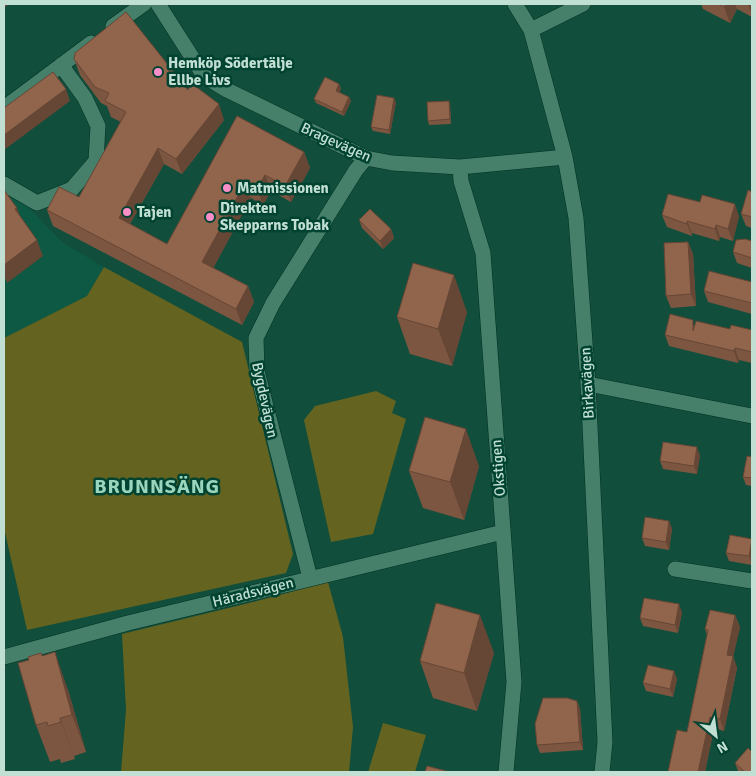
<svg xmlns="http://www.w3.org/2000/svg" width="756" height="776" viewBox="0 0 756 776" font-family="Signika,sans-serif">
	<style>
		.built { fill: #0d5943 }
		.green { fill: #64631f }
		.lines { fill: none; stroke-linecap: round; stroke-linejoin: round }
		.minor-casing { stroke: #023124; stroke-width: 16 }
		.minor { stroke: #467f6a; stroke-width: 15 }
		.wall { fill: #7d5641 }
		.shaded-wall { fill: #664635 }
		.building { fill: #91644c; stroke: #664635 }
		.poi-dot { fill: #fa8fc8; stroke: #004331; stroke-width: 2 }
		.labels { text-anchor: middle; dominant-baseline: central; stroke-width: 5; stroke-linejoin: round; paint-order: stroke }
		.poi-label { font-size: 15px; font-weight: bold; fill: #c2dfd3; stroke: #004331; text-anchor: start }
		.street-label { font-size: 15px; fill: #c2dfd3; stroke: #004331 }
		.district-label { font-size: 20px; font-weight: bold; letter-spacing: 1px; fill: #9ad5be; stroke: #004331 }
	</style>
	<rect width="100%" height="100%" fill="#114e3b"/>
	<path class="built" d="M15,193L63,243L104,267L87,296L4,338V201Z"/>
	<path class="green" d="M104,267L242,342L293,554L286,573L27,630L4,528V338L87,296Z
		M376,391L396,401L392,413L406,419L373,534L331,542L304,420L315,406Z
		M328,582L343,637L353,727L349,772H121L126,710L122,634L253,602Z
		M383,723L426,735L415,772H368Z"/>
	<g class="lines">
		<g class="minor-casing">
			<path id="minor" d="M158,4L204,76L227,90L366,158L392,163L460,167L565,157
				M515,4L531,30L565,157L576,218L588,384L605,742L602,772
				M113,26L144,4
				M531,30L583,4
				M4,108L91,43
				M460,167L461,181L483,253L514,682L506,772
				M4,184L37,203L72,189L96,161L98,126L85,98L61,65
				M588,384L752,416
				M675,569L752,581
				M310,578L257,371L256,338L273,303L356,170L366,158
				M4,657L128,623L503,532"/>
		</g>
		<use href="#minor" class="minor"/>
	</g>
	<path class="wall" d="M701,4H752V17L737,9L730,23L703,9Z
		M74,59L188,90L224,120L182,174L164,164L130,224L167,244L237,116L304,152L310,168L291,202L271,191L263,205L251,198L213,268L248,286L254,302L242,325L53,226L47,210L79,197L121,122L111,117L107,106L101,103L80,75Z
		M339,84L341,89L339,92L349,97L351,101L344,116L316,103L314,99Z
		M449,101L450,105L451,124L429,125L428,121Z
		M396,102L390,134L373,131L371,127Z
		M752,192V228L746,226L741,214Z
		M662,215L739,216L733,241L720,237L719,241L692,233V236L667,227Z
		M359,220L391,229L394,238L383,249L362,228Z
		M752,241V268L737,263L733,252Z
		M688,242L693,254L696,306L671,308L666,296Z
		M752,282V314L708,302L704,291Z
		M467,312L452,366L410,354L397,317Z
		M695,325L730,329L752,330V329V363L739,360L738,363L669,346L665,335Z
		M700,455L697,474L663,469L660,461Z
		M752,457V486L746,485L743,477Z
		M479,466L464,520L423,508L409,471Z
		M669,521L672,529L669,550L645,546L642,538Z
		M752,539V565L729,561L726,553Z
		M682,612L678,633L643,626L640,618Z
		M735,615L740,627L733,656L737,668L724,731L714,728L705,772H668L687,732L707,635L705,629Z
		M494,653L477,711L433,698L420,661Z
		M42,656L68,690L86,752L74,756L75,759L61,763L60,759L50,762L36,725Z
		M677,679L673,697L646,691L643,683Z
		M577,701L580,709L583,750L540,753L537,745Z
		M735,763L752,772H739L738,771Z"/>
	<path class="shaded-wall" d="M4,4H9L4,8Z
		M726,4H735L737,9L730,23L724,7Z
		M748,4H752V15Z
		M339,84L341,89L338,95L336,91Z
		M66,89L70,101L4,150V135Z
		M349,97L351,101L344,116L342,112Z
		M394,98L396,102L390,134L389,130Z
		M449,101L450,105L451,124L450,119Z
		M219,104L224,120L182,174L176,159Z
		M158,148L164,164L124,234L119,218Z
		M304,152L310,168L291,202L285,186Z
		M265,175L271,191L263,205L257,189Z
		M245,183L251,198L208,278L202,262Z
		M735,204L739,216L733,241L728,229Z
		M17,208L23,223L15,209Z
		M687,221L692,233V236L687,224Z
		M716,225L720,237L719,241L715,229Z
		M391,229L394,238L383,249L380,241Z
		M37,240L43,256L7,283L4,275V265Z
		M688,242L693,254L696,306L691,294Z
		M454,275L467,312L452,366L438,329Z
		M248,286L254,302L242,325L236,309Z
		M735,348L739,360L738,363L734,351Z
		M466,429L479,466L464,520L450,482Z
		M697,447L700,455L697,474L694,466Z
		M669,521L672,529L669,550L666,542Z
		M752,539V565L749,556Z
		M679,604L682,612L678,633L675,625Z
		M480,615L494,653L477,711L464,673Z
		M735,615L740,627L731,667L727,655Z
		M55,652L68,690L86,752L72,715Z
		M733,656L737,668L724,731L720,719Z
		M674,671L677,679L673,697L670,689Z
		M577,701L580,709L583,750L580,742Z
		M710,717L714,728L705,772H698Z
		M60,718L74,756L75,759L61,722Z"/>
	<path class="building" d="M718,4H726L724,7Z
		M126,12L188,90L191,83L219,104L176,159L158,148L119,218L167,244L237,116L304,152L285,186L265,175L257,189L245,183L202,262L248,286L236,309L47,210L59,187L79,197L126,112L105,101L109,93L95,87L74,59L75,53Z
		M53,72L66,89L4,135V108Z
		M325,77L339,84L336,91L349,97L342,112L314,99Z
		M377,95L394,98L389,130L371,127Z
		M449,101L450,119L428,121L427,102Z
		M4,190L17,208L15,209L37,240L4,265Z
		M748,190L752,192V217L741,214Z
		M668,194L700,202L702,195L735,204L728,229L716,225L715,229L687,221V224L662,215Z
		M370,209L391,229L380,241L359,220Z
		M745,239L752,241V258L733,252L736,240Z
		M688,242L691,294L666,296L664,243Z
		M413,263L454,275L438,329L397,317Z
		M709,271L752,282V303L704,291Z
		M670,314L693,320V331L696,321L730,329L731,325L752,330V329V352L735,348L734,351L665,335Z
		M425,417L466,429L450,482L409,471Z
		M663,442L697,447L694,466L660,461Z
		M747,456L752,457V478L743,477Z
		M645,517L669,521L666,542L642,538Z
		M730,535L752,539L749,556L726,553Z
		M644,598L679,604L675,625L640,618Z
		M436,603L480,615L464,673L420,661Z
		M710,610L735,615L727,655L733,656L720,719L710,717L698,772H668L677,730L687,732L708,630L705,629Z
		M55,652L72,715L60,718L61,722L48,726L47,722L36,725L18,663L29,660L28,657L41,653L42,656Z
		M648,665L674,671L670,689L643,683Z
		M543,698H567L577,701L580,742L537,745L535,724Z
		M748,748L752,752V772H745L735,763Z
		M427,766L450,772H425Z"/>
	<g class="poi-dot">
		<circle cx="158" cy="72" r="5"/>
		<circle cx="227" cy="188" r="5"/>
		<circle cx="127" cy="212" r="5"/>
		<circle cx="210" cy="217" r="5"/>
	</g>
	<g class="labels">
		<g class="poi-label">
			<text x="168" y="63">Hemköp Södertälje<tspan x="168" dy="17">Ellbe Livs</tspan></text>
			<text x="237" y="188">Matmissionen</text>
			<text x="220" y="208">Direkten<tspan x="220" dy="17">Skepparns Tobak</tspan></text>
			<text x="137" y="212">Tajen</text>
		</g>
		<g class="street-label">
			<text transform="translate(336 142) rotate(24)">Bragevägen</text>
			<text transform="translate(587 383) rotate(-93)">Birkavägen</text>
			<text transform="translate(265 400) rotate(78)">Bygdevägen</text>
			<text transform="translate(498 468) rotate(-94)">Okstigen</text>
			<text transform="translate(253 592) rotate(-14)">Häradsvägen</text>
		</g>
		<g class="district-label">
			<text x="157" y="486">BRUNNSÄNG</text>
		</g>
	</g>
	<rect width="756" height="776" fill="none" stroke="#c2dfd3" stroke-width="10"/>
	<g transform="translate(716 736) rotate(151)" stroke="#004331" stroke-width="4" paint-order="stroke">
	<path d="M0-4L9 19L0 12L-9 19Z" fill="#c2dfd3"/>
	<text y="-8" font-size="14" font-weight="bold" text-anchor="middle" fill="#c2dfd3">N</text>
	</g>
</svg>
